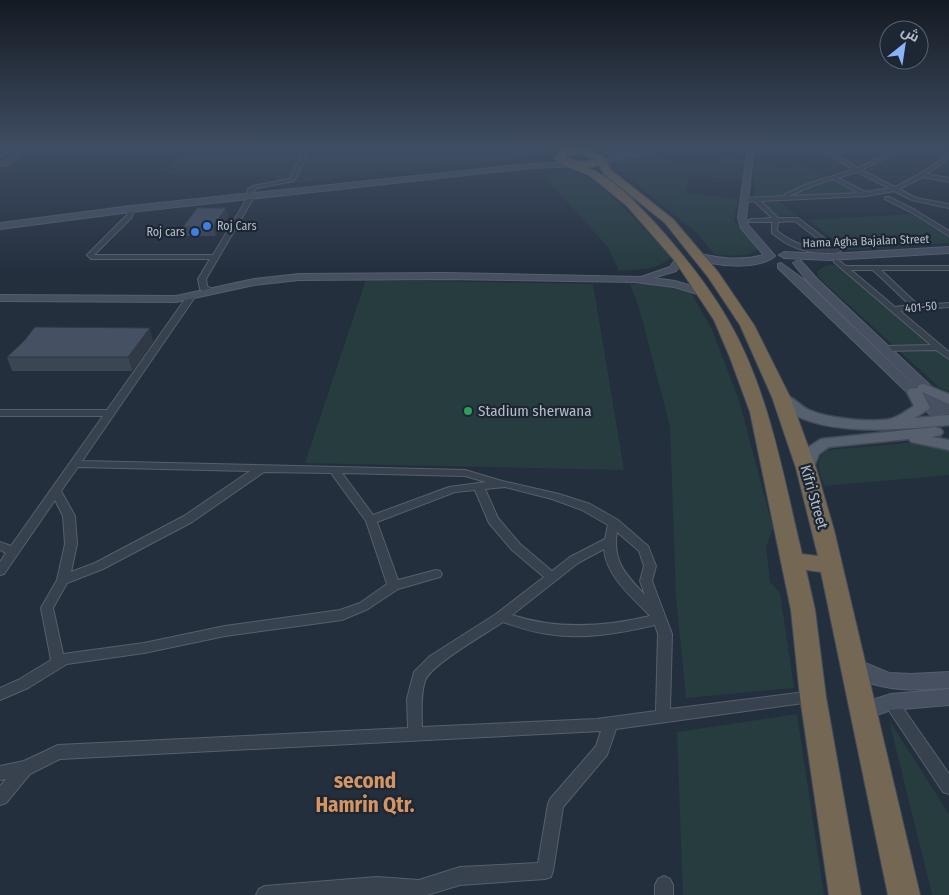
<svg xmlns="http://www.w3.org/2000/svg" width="949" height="895" viewBox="0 0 949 895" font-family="'Fira Sans Condensed',Cairo,sans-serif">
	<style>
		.green { fill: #263c3f }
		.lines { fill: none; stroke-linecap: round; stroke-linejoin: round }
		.street-casing { stroke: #565f6c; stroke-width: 2 }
		.secondary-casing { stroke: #565f6c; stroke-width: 2 }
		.primary-casing { stroke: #414a57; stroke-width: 3 }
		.highway-casing { stroke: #434c59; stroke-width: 2 }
		.street { fill: #38414e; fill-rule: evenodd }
		.secondary { fill: #465061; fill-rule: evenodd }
		.primary { fill: #56606e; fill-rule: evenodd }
		.highway { fill: #746855; fill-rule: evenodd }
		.wall { fill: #3b4654 }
		.shaded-wall { fill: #303945 }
		.building { fill: #455162; stroke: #303945 }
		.shop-dot { fill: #3f7fe0; stroke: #1d2633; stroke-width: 2 }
		.leisure-dot { fill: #2e9e5b; stroke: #1d2633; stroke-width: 2 }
		.labels { text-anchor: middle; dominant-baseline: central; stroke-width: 4.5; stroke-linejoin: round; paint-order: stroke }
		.far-poi-label { font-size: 12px; fill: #b4bcc9; stroke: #1d2633; text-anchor: start }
		.far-street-label { font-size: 12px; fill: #b4bcc9; stroke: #1d2633 }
		.poi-label { font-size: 15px; fill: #b4bcc9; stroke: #1d2633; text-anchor: start }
		.street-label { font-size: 15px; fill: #b4bcc9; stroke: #1d2633 }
		.near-quarter-label { font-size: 21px; font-weight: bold; fill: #d59563; stroke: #1d2633 }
	</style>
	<rect width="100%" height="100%" fill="#242f3e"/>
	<path class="green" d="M189,147H547L549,148V152L531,158L271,185L275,176L164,174Z
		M654,156C680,163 703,175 726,156L745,160L746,165L743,180L690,175L686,193L738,199L734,221L759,249C748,258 728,256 714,254L698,234L618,169L617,164C623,155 644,157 654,156Z
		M762,163L781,168L803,166L858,192L755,198V165Z
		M573,171C601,177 649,235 671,257C658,271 637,269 619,271L608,247L542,174Z
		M780,201L796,215L778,216L762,202Z
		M911,214L949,237V243L847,250L808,220Z
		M830,265H836L949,360V392L939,387L818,277L817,272L821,268Z
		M366,280L593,284L624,470L305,463Z
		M630,284H661L692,294L711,328L739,400L773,528L766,547L770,582L780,593L794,688L686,698L676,597L670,426L638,304Z
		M908,443L949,451V475L824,486C820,471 812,460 828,450Z
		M797,714L824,895H683L677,732Z
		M889,720L949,814V895H932Z"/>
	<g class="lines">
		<g class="street-casing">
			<path id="street" d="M9,147L30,148L7,165L0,166V162H4L22,150H11Z
				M305,147H311L294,181L257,188L251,194H247L248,189L253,186L290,179Z
				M585,147H594L618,153L615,155Z
				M801,147C812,146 824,154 834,153C843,152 849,147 858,147L838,155L857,168L903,147H909L861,170L895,187L920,174L949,154V158L927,174L949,178V182L923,177L899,189L916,198L949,204V208L912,200L894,191L866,196L761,201L778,218H798L841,251C837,254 832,253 826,253C805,253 788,247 772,233V222H749V220L751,219L772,218L754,201L746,202L743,200L746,198L785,196V194L810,183L853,170L832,156ZM857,172L889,188L866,192L838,178ZM833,179L858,193L789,196L814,185ZM795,221L831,249C810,249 794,244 777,231L778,222Z
				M251,195L254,197L206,279L207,286L213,290V294H207L200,289L198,279L210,259H91L87,255L127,215L128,209L131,207L134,209L132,217L94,255H213L248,197Z
				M885,197H889L915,210L949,231V236L911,212L885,199Z
				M834,260H838L846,266H949V270H881L918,305L949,303V307L900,311L949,352V359L936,350L883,351V347L886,346L931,345L842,269L834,262ZM851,270H873L910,305L895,307Z
				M188,295H194L195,297L82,461L465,470L502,481L559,494L590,504L618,520L648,546L656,566L652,581L672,634L670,709L813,691L818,693L820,697L818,701L616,729L607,755L563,807L553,871L551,877L545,879L460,885L427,895H256L259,889L265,886L377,877L419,880L460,867L538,863L548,804L550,799L596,746L601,731L60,759L30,774L6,803L0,805V786L6,779L0,780V766L24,761L58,745L408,728L407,699L414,672L430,656L496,614L544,577L512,550L489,523L475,490L455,492L377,522L398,580L436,570L440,571L442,574L440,577L398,589L368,609L342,620L225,636L144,653L67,664L28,688L0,700V688L18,680L51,660L41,608L57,580L65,544L63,516L55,500L4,574L0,575V562L6,553L0,550V542L11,546L103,416H0V410H107ZM78,467L250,471L184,516L95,563L71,572L77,544L75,516L61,491ZM264,472L331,473L366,521L387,584L360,603L340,610L225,626L144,643L63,654L53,608L67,583L103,569L192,522ZM342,473L465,476L486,482L449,487L373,515ZM505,487L552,499L582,510L608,525L605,539L570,557L552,571L520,544L498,518L485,489ZM617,532L639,551L644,566L640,581L645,595C626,575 612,561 617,532ZM604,549C606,576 633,598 650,616C604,627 558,630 512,615L578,563ZM503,622C518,627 532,632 548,634C583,640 621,633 655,625L658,634L656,711L597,719L422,727C422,712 420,696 425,681C430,665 487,633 503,622Z
				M891,696L896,698L949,774V794L943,792L886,706L884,702L886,698Z
				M664,876L670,879L673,885V895H655V885L658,879Z"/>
		</g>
		<g class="secondary-casing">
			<path id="secondary" d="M8,147H15L0,158V153Z
				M661,147H675L599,164L595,162L621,154Z
				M748,147H754L746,218L748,225L775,256C757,271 714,266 694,258L692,256L697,253C721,259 740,261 764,255L741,228L738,218Z
				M575,162L579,164L578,166L530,168L131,212L0,229V223L131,206L530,164Z
				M949,247V253L830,260L784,258L779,255L784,252L830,254Z
				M680,256L685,259L676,271L653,278L675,281L708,291L709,293L708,295L704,296L674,287L635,282L445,279L299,280L254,285L176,302L0,301V295L176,296L254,279L299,274L445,273L641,277L670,267L677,257Z
				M798,260L801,261L817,279L949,403V414L944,413L809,283L793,263Z
				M781,263L803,279L949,418V424H940L778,268V264Z
				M853,658L889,673L911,674L949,672V688C918,690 891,692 862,680C855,676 847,673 844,666L846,661Z
				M949,689V705L891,710L863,720L856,717L853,711L856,705L891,694Z"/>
		</g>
		<g class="primary-casing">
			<path id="primary" d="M924,384L949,394V404L922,392L930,408L915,418L949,415V425C903,429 804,441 774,397L776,394C789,391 798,405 809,410C827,418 871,423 890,419C897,418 907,410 914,406L907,392L909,389L917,388L919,385Z
				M935,427L941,429L943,432L941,435L932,437L949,440V450L911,442L909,439L829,447L819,454L812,472L806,473L800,472L798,468L807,448L821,439Z"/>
		</g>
		<g class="highway-casing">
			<path id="highway" d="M579,148C597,152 603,151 611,170L673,219L718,272L754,325L790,397L816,468L834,530L920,895H888L821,572L806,570L815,610L826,697L861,895H829L800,697L791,610L750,412L729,355L714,320L675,261L627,206L589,175L563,165L554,158L561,151ZM579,154L596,159L580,162L565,158L567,155ZM599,165L603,173L665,223L708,277L740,325L772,397L796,468L818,556L802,554C783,476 769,390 728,320C708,285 682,253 655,223C637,204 613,177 588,168Z"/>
		</g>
		<use href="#street" class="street"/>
		<use href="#secondary" class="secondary"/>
		<use href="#primary" class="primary"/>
		<use href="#highway" class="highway"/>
	</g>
	<path class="wall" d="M226,208L228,216L215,236H185L183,227Z
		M153,341L132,371H12L7,357Z"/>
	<path class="shaded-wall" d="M226,208L228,216L215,236L213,227Z
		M150,328L153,341L132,371L128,357Z"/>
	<path class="building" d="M197,208H226L213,227H183Z
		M35,327L150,328L128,357H7L24,341Z"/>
	<linearGradient id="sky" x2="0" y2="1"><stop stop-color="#141a22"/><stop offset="0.54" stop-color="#3f4d63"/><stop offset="1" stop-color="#3f4d63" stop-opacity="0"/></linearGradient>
	<rect width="949" height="272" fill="url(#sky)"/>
	<g class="shop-dot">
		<circle cx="207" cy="226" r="5"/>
		<circle cx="195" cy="232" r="5"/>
	</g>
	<circle class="leisure-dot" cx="468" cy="411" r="5"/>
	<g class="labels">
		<g class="far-poi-label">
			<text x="217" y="226">Roj Cars</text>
			<text x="185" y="232" text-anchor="end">Roj cars</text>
		</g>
		<g class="far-street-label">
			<text transform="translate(866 241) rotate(-2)">Hama Agha Bajalan Street</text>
			<text transform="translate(921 307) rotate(-5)">401-50</text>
		</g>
		<g class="poi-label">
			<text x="478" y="411">Stadium sherwana</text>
		</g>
		<g class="street-label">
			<text transform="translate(814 497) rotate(74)">Kifri Street</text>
		</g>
		<g class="near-quarter-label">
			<text x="365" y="781">second<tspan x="365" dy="24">Hamrin Qtr.</tspan></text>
		</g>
	</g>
	<g transform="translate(904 45) rotate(30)"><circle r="24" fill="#1d2633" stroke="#59626f"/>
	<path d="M0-4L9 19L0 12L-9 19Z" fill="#8ab4f8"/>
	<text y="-8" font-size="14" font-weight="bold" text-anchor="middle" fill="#b4bcc9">ش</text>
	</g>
</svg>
